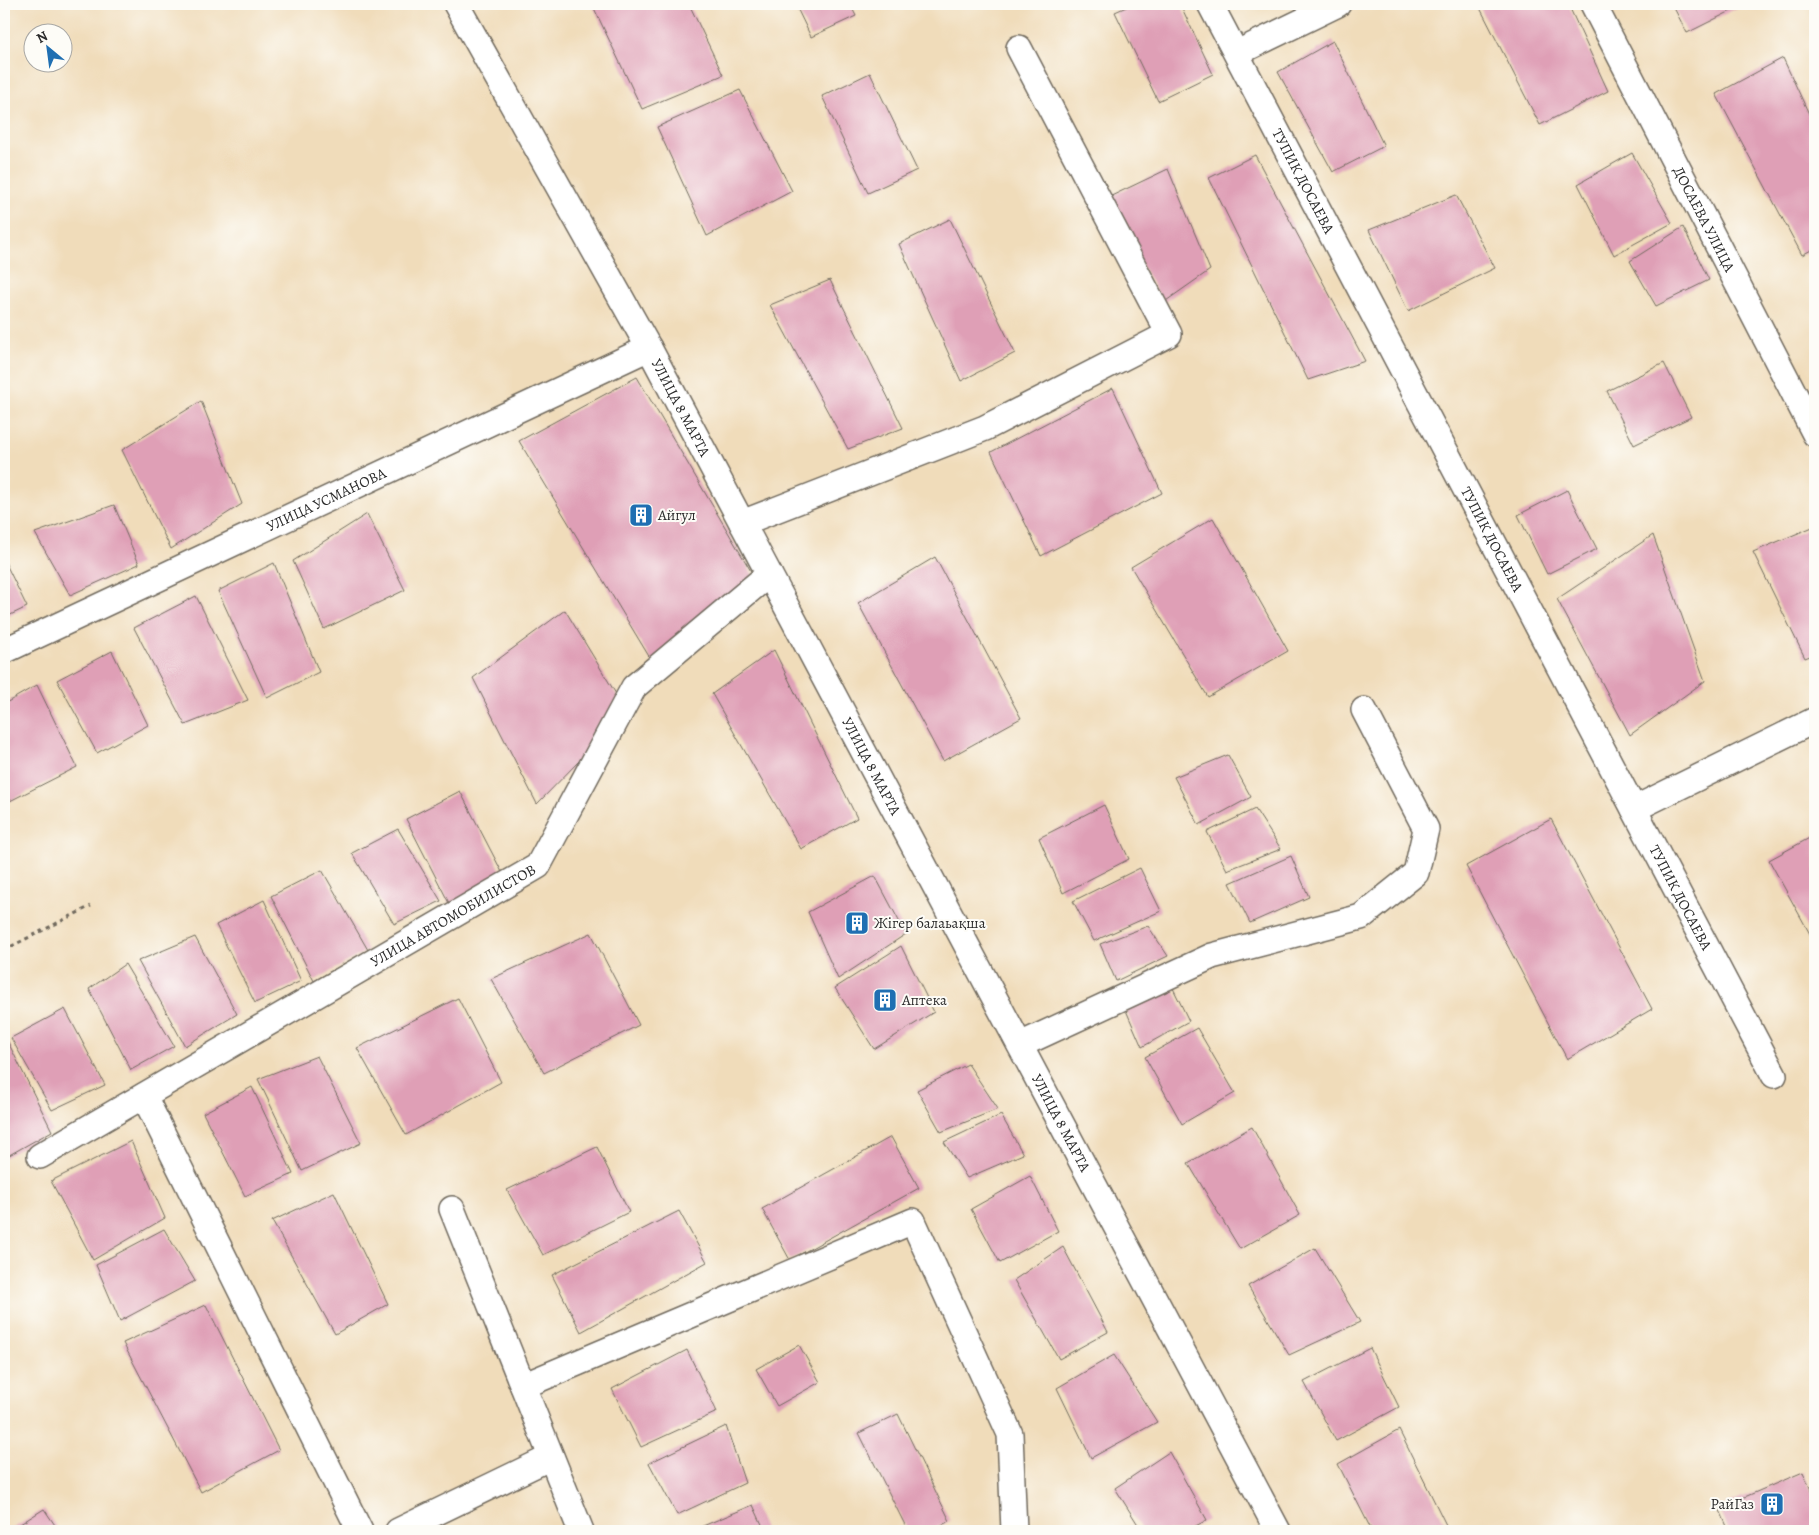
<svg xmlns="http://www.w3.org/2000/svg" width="1819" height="1535" viewBox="0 0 1819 1535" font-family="Alegreya,serif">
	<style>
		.building { fill: #df9fb6 }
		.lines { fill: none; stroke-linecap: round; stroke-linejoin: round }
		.minor-casing { stroke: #70695d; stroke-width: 28 }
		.path { stroke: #70695d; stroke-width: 3; stroke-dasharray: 4 4; stroke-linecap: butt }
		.minor { stroke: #fff; stroke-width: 25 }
		.labels { text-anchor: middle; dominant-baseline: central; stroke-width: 4; stroke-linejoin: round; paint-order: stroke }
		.street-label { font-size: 15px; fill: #2b2b2b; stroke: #fdfcf7 }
		.poi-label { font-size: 15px; fill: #2b2b2b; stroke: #fdfcf7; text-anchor: start }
	</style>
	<rect width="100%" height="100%" fill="#fdfcf7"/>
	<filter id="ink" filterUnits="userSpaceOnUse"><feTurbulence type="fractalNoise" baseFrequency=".02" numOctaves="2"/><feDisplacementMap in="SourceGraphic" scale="10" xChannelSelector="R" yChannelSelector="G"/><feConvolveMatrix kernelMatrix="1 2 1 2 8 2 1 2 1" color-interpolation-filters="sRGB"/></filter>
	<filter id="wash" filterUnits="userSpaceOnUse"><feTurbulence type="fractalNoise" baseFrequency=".0096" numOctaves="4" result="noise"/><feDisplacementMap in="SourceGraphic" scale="20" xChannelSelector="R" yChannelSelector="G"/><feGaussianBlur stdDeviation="1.12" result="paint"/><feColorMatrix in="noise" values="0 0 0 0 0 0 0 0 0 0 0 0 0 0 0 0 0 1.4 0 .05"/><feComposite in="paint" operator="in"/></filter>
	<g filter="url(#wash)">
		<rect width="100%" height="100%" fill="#f0dcba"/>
		<g id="blocks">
			<path class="building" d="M592,4H689L723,75L642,109Z
				M795,4H850L856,16L811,37Z
				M1133,4H1180L1213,74L1158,101L1115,12Z
				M1478,4H1568L1608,91L1540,125Z
				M1672,4H1745L1687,33Z
				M1333,41L1384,146L1333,172L1278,72Z
				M1783,58L1815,127V248L1802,255L1716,94Z
				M870,73L917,170L868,193L822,96Z
				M740,90L792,191L707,236L657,127Z
				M1632,153L1672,223L1614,255L1578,184Z
				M1255,155L1365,361L1308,380L1209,178Z
				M1168,169L1210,270L1163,303L1105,199Z
				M1456,195L1495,268L1408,311L1369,230Z
				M950,219L1015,353L961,381L899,244Z
				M1683,227L1709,280L1656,306L1630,261Z
				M830,280L903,428L848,449L770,305Z
				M1664,363L1691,417L1634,445L1607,391Z
				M637,377L762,590L653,663L519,441Z
				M1113,388L1162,493L1041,556L991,452Z
				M201,401L242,504L171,549L122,450Z
				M1567,490L1597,549L1547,574L1518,515Z
				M114,505L139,564L70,595L35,533Z
				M367,514L405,590L324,629L293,561Z
				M1213,518L1288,651L1208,697L1131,567Z
				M1815,526V654L1805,658L1753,552Z
				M1653,535L1705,681L1630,735L1557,599Z
				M935,557L1021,718L943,761L858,603Z
				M4,560L27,607L4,618Z
				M274,563L319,672L267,698L218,591Z
				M196,596L248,700L185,725L134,628Z
				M565,610L627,712L537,804L473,678Z
				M774,650L857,818L801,849L712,694Z
				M112,651L148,725L97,753L57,680Z
				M37,685L77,767L8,802L4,794V704Z
				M1228,755L1251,797L1199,825L1174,777Z
				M460,791L504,876L450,905L406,819Z
				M1104,805L1129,859L1063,893L1039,838Z
				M1255,809L1281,849L1227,870L1207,832Z
				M1551,819L1652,1009L1567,1059L1466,866Z
				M398,829L441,901L394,924L352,853Z
				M1815,835V943L1769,860Z
				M1291,856L1309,897L1250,923L1230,883Z
				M1140,868L1161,911L1094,941L1073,901Z
				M322,870L368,950L314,981L271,896Z
				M875,876L906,934L838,979L808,912Z
				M264,900L301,981L255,1003L216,925Z
				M1148,926L1168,956L1116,981L1100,944Z
				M591,933L639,1025L544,1073L491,979Z
				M195,937L237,1014L185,1046L138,961Z
				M901,946L934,1012L874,1049L835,988Z
				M125,964L174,1046L131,1070L89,989Z
				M1171,984L1189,1021L1142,1047L1125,1008Z
				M458,998L501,1082L406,1135L357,1048Z
				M65,1009L105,1085L52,1110L11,1038Z
				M1197,1028L1235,1093L1182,1124L1145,1057Z
				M4,1034L52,1131L4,1158Z
				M317,1056L361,1143L302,1171L258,1079Z
				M968,1064L998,1109L941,1132L917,1090Z
				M252,1087L293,1174L245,1196L203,1113Z
				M1001,1115L1023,1154L967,1178L944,1142Z
				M1252,1127L1300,1215L1240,1249L1188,1163Z
				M891,1137L919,1188L790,1260L762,1209Z
				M131,1141L165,1218L93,1260L51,1181Z
				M597,1147L629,1212L543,1255L507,1190Z
				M1030,1176L1058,1231L1000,1263L971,1209Z
				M334,1192L388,1304L335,1334L272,1221Z
				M679,1211L707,1262L581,1332L552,1275Z
				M164,1229L195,1281L120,1321L96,1265Z
				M1063,1247L1108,1332L1059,1359L1014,1280Z
				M1315,1248L1360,1322L1289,1355L1248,1286Z
				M206,1305L279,1450L201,1492L123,1343Z
				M799,1345L820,1382L777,1406L756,1369Z
				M1370,1348L1399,1407L1336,1441L1304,1382Z
				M687,1350L717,1412L641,1447L612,1389Z
				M1114,1355L1157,1422L1091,1458L1057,1388Z
				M898,1414L950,1521L929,1531H908L859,1433Z
				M726,1426L745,1483L677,1515L649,1463Z
				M1399,1430L1449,1531H1372L1338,1464Z
				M1169,1452L1207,1520L1186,1531H1142L1115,1488Z
				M1803,1472L1815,1499V1531H1729L1719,1508Z
				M753,1505L765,1531H691Z
				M44,1509L59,1531H9Z"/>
		</g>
	</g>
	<g filter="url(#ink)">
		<use href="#blocks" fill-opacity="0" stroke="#70695d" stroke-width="1"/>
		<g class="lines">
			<g class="minor-casing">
				<g id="minor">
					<path id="s1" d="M456,4L649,348L1278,1531"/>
					<path id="s2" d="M1210,4L1774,1075"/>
					<path id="s3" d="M1593,4L1815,434"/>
					<path d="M1237,53L1338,4"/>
					<path d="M742,523L985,428L1169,334L1019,48"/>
					<path id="s4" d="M4,651L649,348"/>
					<path d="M1634,809L1815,720"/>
					<path d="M1020,1045L1212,956L1361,917L1416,873L1426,829L1364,710"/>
					<path d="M144,1096L360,1531"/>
					<path id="s5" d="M40,1156L538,866L634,687L769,574"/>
					<path d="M452,1209L581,1531"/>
					<path d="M523,1386L913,1221L1010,1434L1014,1531"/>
					<path d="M398,1531L551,1457"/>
				</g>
			</g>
			<path class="path" d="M4,950L91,906"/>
			<use href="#minor" class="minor"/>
		</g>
	</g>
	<defs>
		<g id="building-square" transform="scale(1.25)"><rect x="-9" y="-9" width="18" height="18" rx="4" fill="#1f6fb2" stroke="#fdfcf7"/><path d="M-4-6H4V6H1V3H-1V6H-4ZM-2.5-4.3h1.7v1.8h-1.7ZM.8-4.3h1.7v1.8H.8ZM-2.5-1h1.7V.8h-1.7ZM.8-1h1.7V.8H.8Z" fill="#fff"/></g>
	</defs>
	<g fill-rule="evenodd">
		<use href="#building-square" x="641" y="515"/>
		<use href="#building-square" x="857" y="923"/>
		<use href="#building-square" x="885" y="1000"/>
		<use href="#building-square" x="1772" y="1504"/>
	</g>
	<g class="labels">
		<g class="street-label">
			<text stroke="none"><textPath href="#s2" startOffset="200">ТУПИК ДОСАЕВА</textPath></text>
			<text stroke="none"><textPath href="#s3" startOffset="242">ДОСАЕВА УЛИЦА</textPath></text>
			<text stroke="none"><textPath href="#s1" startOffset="462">УЛИЦА 8 МАРТА</textPath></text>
			<text stroke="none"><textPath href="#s4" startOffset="356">УЛИЦА УСМАНОВА</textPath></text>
			<text stroke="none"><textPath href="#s2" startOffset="605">ТУПИК ДОСАЕВА</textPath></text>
			<text stroke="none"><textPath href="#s1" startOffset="868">УЛИЦА 8 МАРТА</textPath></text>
			<text stroke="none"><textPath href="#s2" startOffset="1010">ТУПИК ДОСАЕВА</textPath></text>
			<text stroke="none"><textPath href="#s5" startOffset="478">УЛИЦА АВТОМОБИЛИСТОВ</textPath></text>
			<text stroke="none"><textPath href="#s1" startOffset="1272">УЛИЦА 8 МАРТА</textPath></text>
		</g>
		<g class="poi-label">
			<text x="658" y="515">Айгул</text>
			<text x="874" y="923">Жігер балаьақша</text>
			<text x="902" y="1000">Аптека</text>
			<text x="1754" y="1504" text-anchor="end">РайГаз</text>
		</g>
	</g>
	<rect width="1819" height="1535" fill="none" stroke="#fdfcf7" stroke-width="20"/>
	<g transform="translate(48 48) rotate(331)"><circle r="24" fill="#fdfcf7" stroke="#a9a8a5"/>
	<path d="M0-4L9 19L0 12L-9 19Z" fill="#1f6fb2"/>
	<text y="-8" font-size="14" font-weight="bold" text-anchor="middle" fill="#2b2b2b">N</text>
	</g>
</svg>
